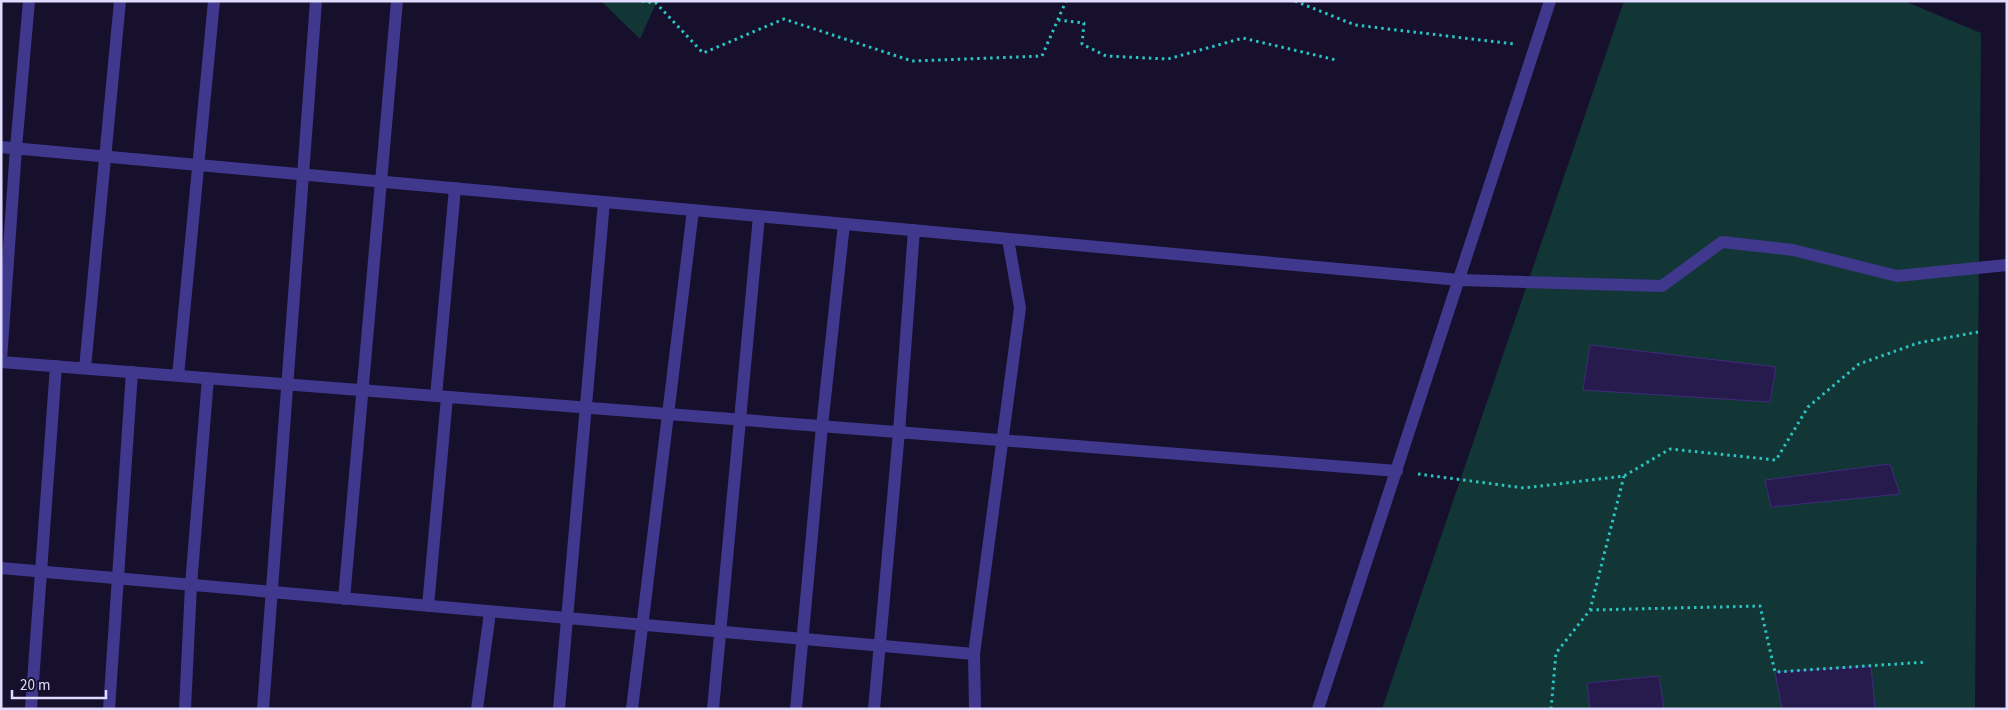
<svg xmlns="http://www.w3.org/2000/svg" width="2008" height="710" viewBox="0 0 2008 710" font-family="'Source Sans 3',sans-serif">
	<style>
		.green { fill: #123636 }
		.building { fill: #271b4e; stroke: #3f2b7b }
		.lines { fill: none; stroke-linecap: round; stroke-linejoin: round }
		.path { stroke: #2ac4c2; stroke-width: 3; stroke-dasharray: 2.5 4; stroke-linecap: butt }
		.lane { stroke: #3f388d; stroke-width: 12 }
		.street { stroke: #3f388d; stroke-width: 12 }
	</style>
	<rect width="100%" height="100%" fill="#16102c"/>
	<path class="green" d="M601,1H657L640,39Z
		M1624,1H1904L1981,33L1975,709H1382Z"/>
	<path class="building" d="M1590,345L1776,367L1770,402L1583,390Z
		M1890,464L1900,494L1771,507L1765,480Z
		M1871,666L1875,709H1782L1775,672Z
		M1659,676L1664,709H1590L1587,683Z"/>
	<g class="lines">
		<path class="path" d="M642,1L656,3L703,53L784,19L912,61L1042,56L1066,1
			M1295,1L1355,25L1514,44
			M1058,20L1084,23L1082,44L1106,56L1168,59L1243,38L1336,60
			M1418,474L1524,488L1624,476L1670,449L1776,460L1808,407L1859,364L1918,343L1978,332
			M1590,610L1760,606L1775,672L1927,662
			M1551,709L1556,653L1590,610L1624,476"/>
		<path class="lane" d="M85,368L120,1
			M436,396L455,188
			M31,709L56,366
			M109,709L132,372
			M263,709L316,1
			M477,709L490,612
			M632,709L693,210
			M796,709L822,426L844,224
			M975,709L974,654L1020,308L1008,239"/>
		<path class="street" d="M1,147L1460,280L1662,286L1722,242L1793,250L1897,276L2007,265
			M1,360L16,148L29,1
			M1,362L1397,471
			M178,376L214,1
			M1,568L974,654
			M344,599L397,1
			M428,606L447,397
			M185,709L191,585L208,378
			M559,709L604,202
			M713,709L759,216
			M874,709L899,432L914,230
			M1318,709L1550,1"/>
	</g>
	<rect width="2008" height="710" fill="none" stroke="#e0dbff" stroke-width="5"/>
	<path d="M12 690v8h94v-8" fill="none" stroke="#e0dbff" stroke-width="2.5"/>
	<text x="20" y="690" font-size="15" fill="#e0dbff" stroke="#16102c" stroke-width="4" paint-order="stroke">20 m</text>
</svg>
